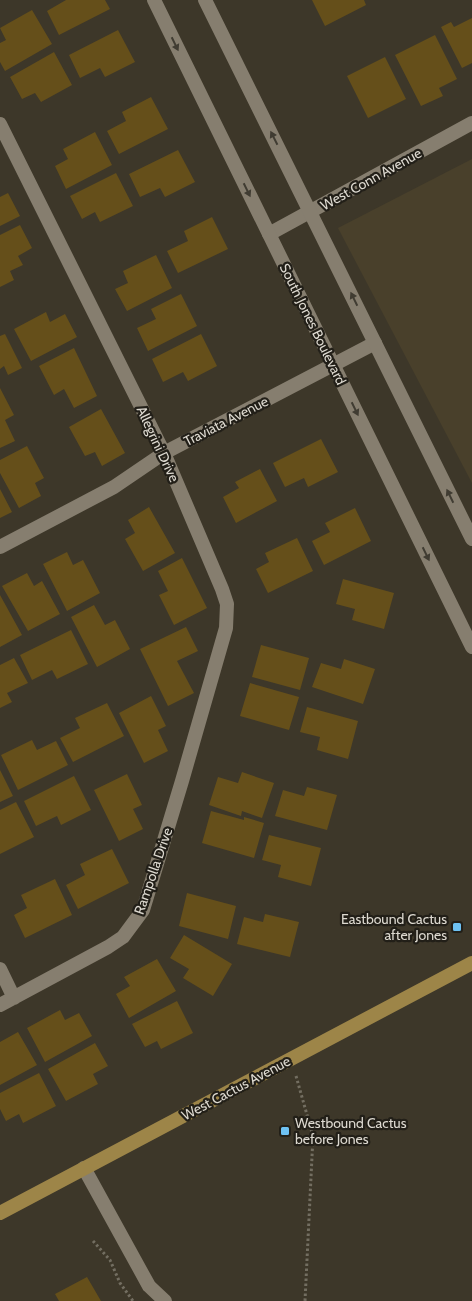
<svg xmlns="http://www.w3.org/2000/svg" width="472" height="1301" viewBox="0 0 472 1301" font-family="Cabin,sans-serif">
	<style>
		.built { fill: #49402b }
		.building { fill: #654f1a }
		.lines { fill: none; stroke-linecap: round; stroke-linejoin: round }
		.path { stroke: #736e61; stroke-width: 3; stroke-dasharray: 2.5 2.5; stroke-linecap: butt }
		.minor { stroke: #867e6f; stroke-width: 14 }
		.secondary { stroke: #867e6f; stroke-width: 14 }
		.primary { stroke: #9d8548; stroke-width: 14 }
		.oneway { fill: #403c32 }
		.poi-dot { fill: #6ec2f3; stroke: #221f18; stroke-width: 2 }
		.labels { text-anchor: middle; dominant-baseline: central; stroke-width: 4.5; stroke-linejoin: round; paint-order: stroke }
		.street-label { font-size: 14px; fill: #ddd9d0; stroke: #221f18 }
		.poi-label { font-size: 14px; fill: #ddd9d0; stroke: #221f18; text-anchor: end }
	</style>
	<rect width="100%" height="100%" fill="#3d3729"/>
	<path class="built" d="M472,159V483L338,228Z"/>
	<path class="building" d="M66,0H105L110,9L59,35L47,11Z
		M312,0H364L366,5L325,26Z
		M32,10L52,44L5,71L0,62V43L6,40L0,28Z
		M472,18V63L462,68L441,27L451,22L454,27Z
		M118,30L135,62L105,77L100,68L80,78L69,55Z
		M435,35L457,79L439,88L443,96L421,106L395,55Z
		M54,52L72,85L41,102L35,93L22,99L10,77Z
		M385,57L406,99L368,118L347,76Z
		M151,97L168,129L119,154L107,131L126,121L122,112Z
		M95,132L112,165L66,189L55,166L68,159L63,149Z
		M178,150L195,182L165,197L160,188L140,197L129,174Z
		M116,173L133,206L100,222L95,212L82,219L70,196Z
		M8,193L20,216L0,226V197Z
		M212,217L228,249L178,273L167,251L188,241L184,231Z
		M20,225L32,248L18,256L23,265L10,271L14,280L0,287V235Z
		M156,255L172,288L127,311L115,289L128,283L123,271Z
		M181,294L197,326L148,351L137,328L156,319L151,309Z
		M46,312L50,322L65,314L77,337L31,361L14,329Z
		M5,334L22,368L8,375L4,366L0,369V336Z
		M201,334L217,366L188,381L183,372L163,382L152,359Z
		M74,348L97,396L74,408L64,389L54,395L39,366Z
		M0,388L14,415L5,420L15,441L0,448Z
		M101,409L125,453L102,466L95,452L85,456L69,427Z
		M321,439L338,472L308,487L304,478L285,487L273,463Z
		M27,446L44,478L35,483L41,496L19,508L0,473V460Z
		M260,469L277,501L236,523L223,497L239,488L235,482Z
		M0,489L12,512L0,518Z
		M149,507L175,553L143,571L125,539L135,533L128,520Z
		M355,508L371,541L324,565L312,541L330,532L325,523Z
		M297,538L313,571L268,593L256,569L269,562L265,553Z
		M67,552L73,565L83,560L100,593L67,611L43,564Z
		M182,558L207,608L174,625L159,595L168,591L158,571Z
		M27,573L34,586L42,581L60,614L28,631L2,586Z
		M343,579L394,593L384,629L352,620L355,609L336,604Z
		M0,595L22,635L0,647Z
		M94,605L105,625L115,620L130,649L97,667L71,617Z
		M186,627L198,651L177,661L194,693L168,706L140,649Z
		M71,630L88,664L57,679L52,670L32,680L20,655Z
		M261,645L309,658L300,690L252,677Z
		M14,658L28,683L7,693L12,702L0,708V665Z
		M344,659L375,669L363,704L312,687L321,663L341,669Z
		M250,683L299,697L289,730L240,716Z
		M151,696L166,726L158,730L168,751L144,763L119,713Z
		M107,703L124,736L73,762L60,738L80,728L75,718Z
		M307,707L358,721L348,759L317,750L320,737L300,732Z
		M32,740L37,750L56,741L68,765L18,790L1,755Z
		M0,770L13,796L0,802Z
		M242,772L274,783L262,818L242,811L241,816L209,805L218,777L238,783Z
		M127,774L142,805L133,809L143,829L119,841L94,790Z
		M74,776L91,810L61,825L57,816L36,826L24,801Z
		M307,787L337,795L327,830L275,816L283,790L304,796Z
		M16,802L34,837L0,854V810Z
		M211,811L244,820V817L264,823L254,858L202,843Z
		M269,835L321,848L311,886L278,877L281,865L262,860Z
		M112,849L129,883L78,909L66,885L85,875L80,864Z
		M55,879L72,915L25,938L14,915L27,908L21,895Z
		M187,893L236,906L228,939L179,926Z
		M265,914L299,922L290,957L237,944L244,917L263,922Z
		M184,935L232,964L213,996L183,978L189,969L170,958Z
		M157,959L176,991L129,1018L116,994L130,986L124,977Z
		M177,1001L193,1033L161,1049L157,1041L145,1047L132,1024Z
		M60,1010L65,1020L79,1013L92,1036L45,1062L27,1028Z
		M18,1032L37,1065L0,1085V1042Z
		M95,1043L108,1066L93,1074L98,1084L66,1101L48,1069Z
		M39,1073L56,1106L23,1123L19,1114L6,1121L0,1109V1093Z
		M87,1277L101,1301H59L55,1294Z"/>
	<g class="lines">
		<path class="path" d="M296,1076L313,1136L305,1301
			M93,1241L110,1260L120,1283L133,1301"/>
		<path class="minor" d="M0,124L164,453L222,589L227,604L226,628L182,781L143,910L123,937L108,947L0,1005
			M269,234L472,123
			M0,547L114,487L164,453L375,343
			M0,969L14,998
			M84,1168L149,1286L165,1301"/>
		<path class="secondary" d="M154,0L472,647
			M205,0L472,539"/>
		<path class="primary" d="M0,1213L472,963"/>
	</g>
	<defs><path id="oneway-solid" d="M-6-.8H1V-3.2L6.5 0L1 3.2V.8H-6Z" transform="scale(1.25)"/></defs>
	<g class="oneway">
		<use href="#oneway-solid" transform="translate(175 44) rotate(64)"/>
		<use href="#oneway-solid" transform="translate(274 138) rotate(-117)"/>
		<use href="#oneway-solid" transform="translate(247 190) rotate(64)"/>
		<use href="#oneway-solid" transform="translate(354 299) rotate(-116)"/>
		<use href="#oneway-solid" transform="translate(355 409) rotate(64)"/>
		<use href="#oneway-solid" transform="translate(450 496) rotate(-116)"/>
		<use href="#oneway-solid" transform="translate(426 554) rotate(64)"/>
	</g>
	<g class="poi-dot">
		<rect x="452" y="922" width="10" height="10" rx="2.5"/>
		<rect x="280" y="1126" width="10" height="10" rx="2.5"/>
	</g>
	<g class="labels">
		<g class="street-label">
			<text transform="translate(371 179) rotate(-29)">West Conn Avenue</text>
			<text transform="translate(313 324) rotate(64)">South Jones Boulevard</text>
			<text transform="translate(226 421) rotate(-27)">Traviata Avenue</text>
			<text transform="translate(158 444) rotate(65)">Allegrini Drive</text>
			<text transform="translate(153 871) rotate(-71)">Rampolla Drive</text>
			<text transform="translate(236 1088) rotate(-28)">West Cactus Avenue</text>
		</g>
		<g class="poi-label">
			<text x="447" y="919">Eastbound Cactus<tspan x="447" dy="16">after Jones</tspan></text>
			<text x="295" y="1123" text-anchor="start">Westbound Cactus<tspan x="295" dy="16">before Jones</tspan></text>
		</g>
	</g>
</svg>
